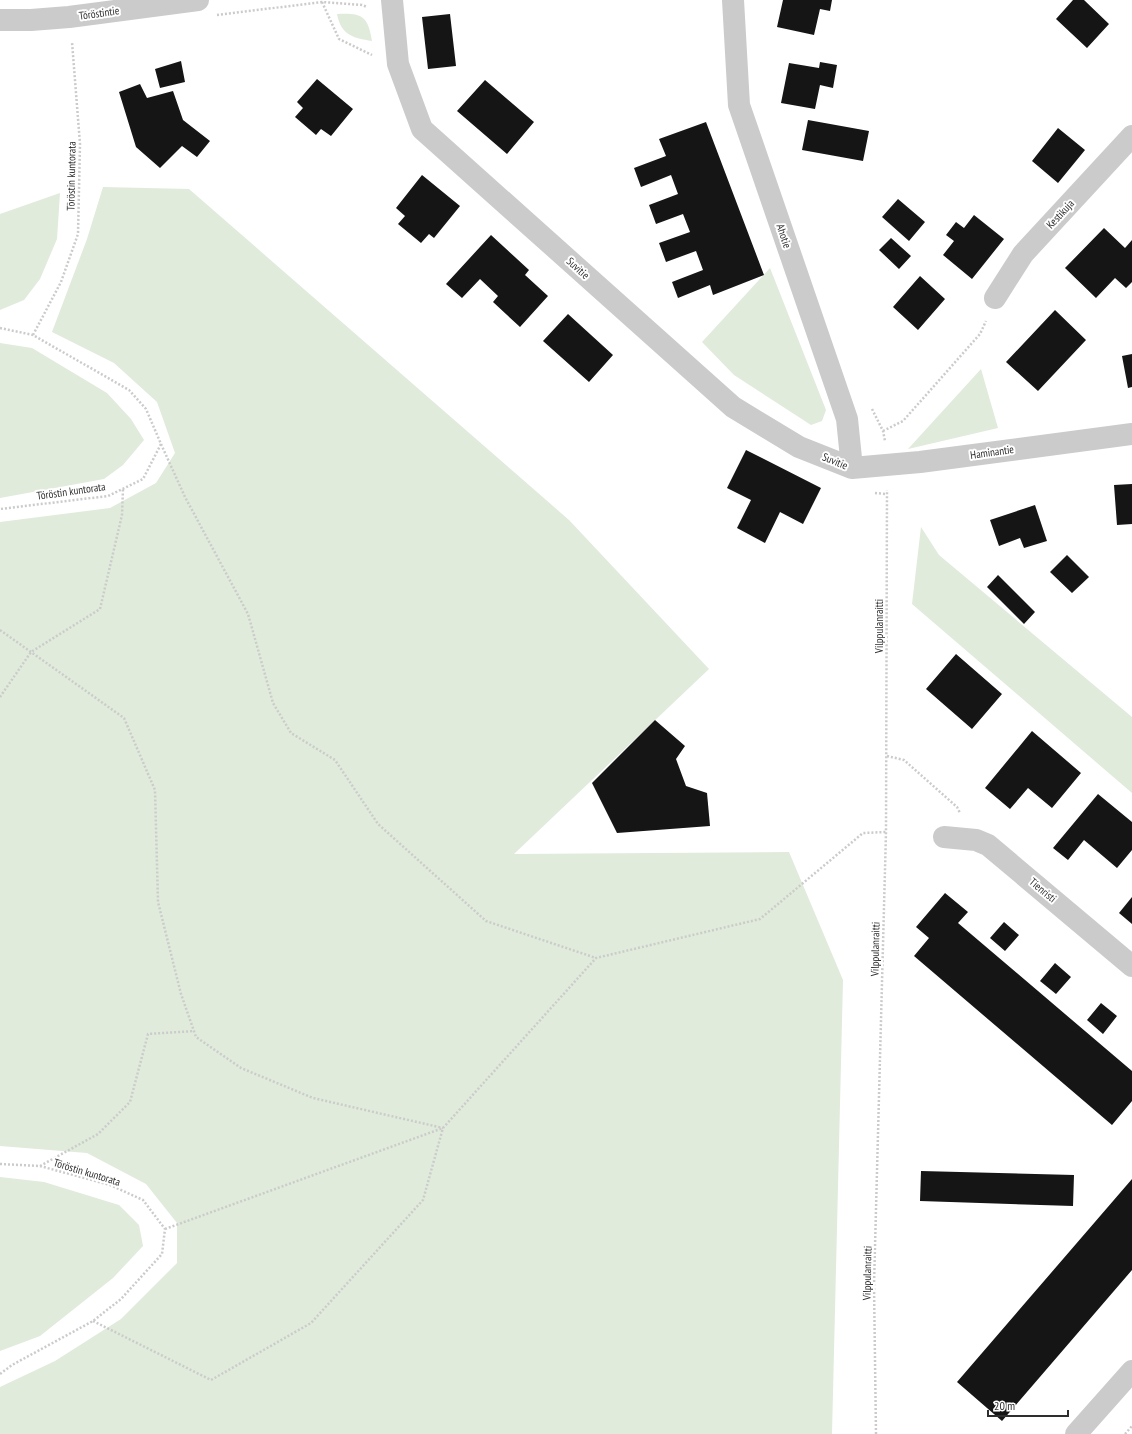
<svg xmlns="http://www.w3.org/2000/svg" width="1132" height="1434" viewBox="0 0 1132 1434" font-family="'PT Sans Narrow',sans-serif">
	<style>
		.green { fill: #e0ebdb }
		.building { fill: #151515 }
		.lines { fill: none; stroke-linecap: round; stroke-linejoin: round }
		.path { stroke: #cbcbcb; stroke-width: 2.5; stroke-dasharray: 2 2; stroke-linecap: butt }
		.minor { stroke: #cbcbcb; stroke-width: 22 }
		.tertiary { stroke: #cbcbcb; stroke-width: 22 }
		.labels { text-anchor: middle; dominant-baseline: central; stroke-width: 4; stroke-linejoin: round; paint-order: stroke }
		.street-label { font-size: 11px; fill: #2e2e2e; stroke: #fff }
	</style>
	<rect width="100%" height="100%" fill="#fff"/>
	<path class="green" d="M337,14C361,13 368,15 372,41C353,38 341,35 337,14Z
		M103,187L189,189L569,520L709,669L514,854L789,852L843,980L832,1434H0V1387L55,1361L121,1319L177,1263V1223L146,1184L87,1153L0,1146V522L110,508L156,483L175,453L157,402L114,363L52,332L87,239Z
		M60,193L57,239L40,279L24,300L0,310V214Z
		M770,268L826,410L822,421L811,425L734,375L702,342Z
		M0,343L32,348L107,393L131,419L144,440L123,465L104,479L0,498Z
		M981,369L998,428L908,449Z
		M921,527L939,555L1132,717V793L912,604Z
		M0,1177L44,1182L119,1205L139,1225L143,1246L113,1278L40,1336L0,1351Z"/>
	<path class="building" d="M783,0H832L830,11L820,9L814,35L777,27Z
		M1073,0H1084L1109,24L1087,48L1056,19Z
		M450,14L456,66L428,69L422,17Z
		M181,61L185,82L160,88L155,69Z
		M820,62L837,65L833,88L820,85L815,109L781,103L789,63L819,68Z
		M317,79L353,109L331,136L321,129L316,135L295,117L303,108L297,102Z
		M485,80L534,122L507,154L457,111Z
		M140,84L147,98L173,91L183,120L210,141L197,157L182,146L160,168L136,147L119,92Z
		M808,120L869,131L863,161L802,150Z
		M706,122L764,275L713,295L710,285L678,298L672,282L703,270L696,251L666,262L659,243L690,232L683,214L656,224L649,205L678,194L671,175L641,187L634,168L666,156L659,139Z
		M1058,128L1085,150L1058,183L1032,161Z
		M422,175L460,206L434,238L429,234L421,243L398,224L405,216L396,208Z
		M898,199L925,222L909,241L882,217Z
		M974,215L1004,239L972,279L943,255L954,241L946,235L956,222L964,228Z
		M1104,228L1125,248L1132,240V282L1126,288L1115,278L1096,298L1065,268Z
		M491,235L529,270L525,275L548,296L520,327L493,302L498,296L480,279L462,298L446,284Z
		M891,238L911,256L899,269L879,250Z
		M920,276L945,299L918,330L893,307Z
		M1055,310L1086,340L1038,391L1006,362Z
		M568,314L613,355L589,382L543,341Z
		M1132,354V387L1128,388L1122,356Z
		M746,450L821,488L803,524L780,512L765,543L737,528L751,500L727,488Z
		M1132,484V524L1117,525L1114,485Z
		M1035,505L1047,541L1024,548L1020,538L999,546L990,520Z
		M1067,555L1089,577L1072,593L1050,572Z
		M998,575L1035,612L1024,624L987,587Z
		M956,654L1002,694L972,729L926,689Z
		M655,720L685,746L676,759L686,786L707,793L710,826L617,833L592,783Z
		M1032,731L1081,773L1052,808L1028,788L1010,809L985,788Z
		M1098,794L1132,822V850L1117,868L1084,840L1068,860L1053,848Z
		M945,893L968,912L958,923L1132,1071V1101L1112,1125L914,956L929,938L916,927Z
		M1132,897V924L1119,913Z
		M1004,922L1019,935L1005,951L990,938Z
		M1055,963L1071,977L1056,994L1040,981Z
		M1101,1003L1117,1016L1103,1034L1087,1020Z
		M921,1171L1074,1175L1073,1206L920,1201Z
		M1132,1179V1270L1002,1421L957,1382Z"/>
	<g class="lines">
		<path class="path" d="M322,2L339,39L372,55
			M217,15L322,2L362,5L367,7
			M0,328L33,335L129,390L146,409L161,444L143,479L108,496L0,509
			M33,335L61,282L78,234L80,144L72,42
			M872,409L883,431L885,441
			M883,431L903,421L980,334L986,321
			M161,444L185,497L248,614L273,703L291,733L335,760L378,824L486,921L596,958
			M875,493L886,494
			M0,630L124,718L155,790L158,902L181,994L196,1037L241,1068L313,1098L443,1128
			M0,697L31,652L100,609L122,515L123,489
			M887,756L904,760L957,807L960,813
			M0,1164L40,1166L110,1185L143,1200L165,1229L162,1254L121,1299L93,1321L12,1365L0,1374
			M40,1166L98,1134L130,1102L148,1034L194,1031
			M165,1229L443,1128
			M93,1321L211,1380L311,1323L423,1200L443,1128L596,958L760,919L863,833L886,832
			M876,1434L874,1285L886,832L887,490
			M1125,1434L1132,1426"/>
		<path class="minor" d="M392,0L398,64L422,129L733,407L799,447L852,468L920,462L1132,434
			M733,0L739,105L847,419L852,468
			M0,20H31L69,17L198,0
			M995,298L1023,254L1132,136
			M944,837L976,840L988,845L1132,966"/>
		<path class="tertiary" d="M1076,1434L1132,1371"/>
	</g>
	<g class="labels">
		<g class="street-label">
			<text transform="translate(99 13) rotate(-8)">Töröstintie</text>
			<text transform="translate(71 176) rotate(-89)">Töröstin kuntorata</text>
			<text transform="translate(1060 214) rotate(-47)">Kestikuja</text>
			<text transform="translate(784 236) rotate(71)">Ahotie</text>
			<text transform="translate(578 268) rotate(42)">Suvitie</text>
			<text transform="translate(992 452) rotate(-8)">Haminantie</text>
			<text transform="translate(835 461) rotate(22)">Suvitie</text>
			<text transform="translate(71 491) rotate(-8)">Töröstin kuntorata</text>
			<text transform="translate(879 626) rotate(-90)">Vilppulanraitti</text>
			<text transform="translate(1043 890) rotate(40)">Tienristi</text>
			<text transform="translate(875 949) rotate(-89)">Vilppulanraitti</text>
			<text transform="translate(87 1172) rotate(17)">Töröstin kuntorata</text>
			<text transform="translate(867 1273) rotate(-89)">Vilppulanraitti</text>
		</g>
	</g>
	<path d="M988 1410v6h80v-6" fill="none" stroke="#2e2e2e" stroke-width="2"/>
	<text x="994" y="1410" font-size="12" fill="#2e2e2e" stroke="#ffffff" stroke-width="3" paint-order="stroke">20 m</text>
</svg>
